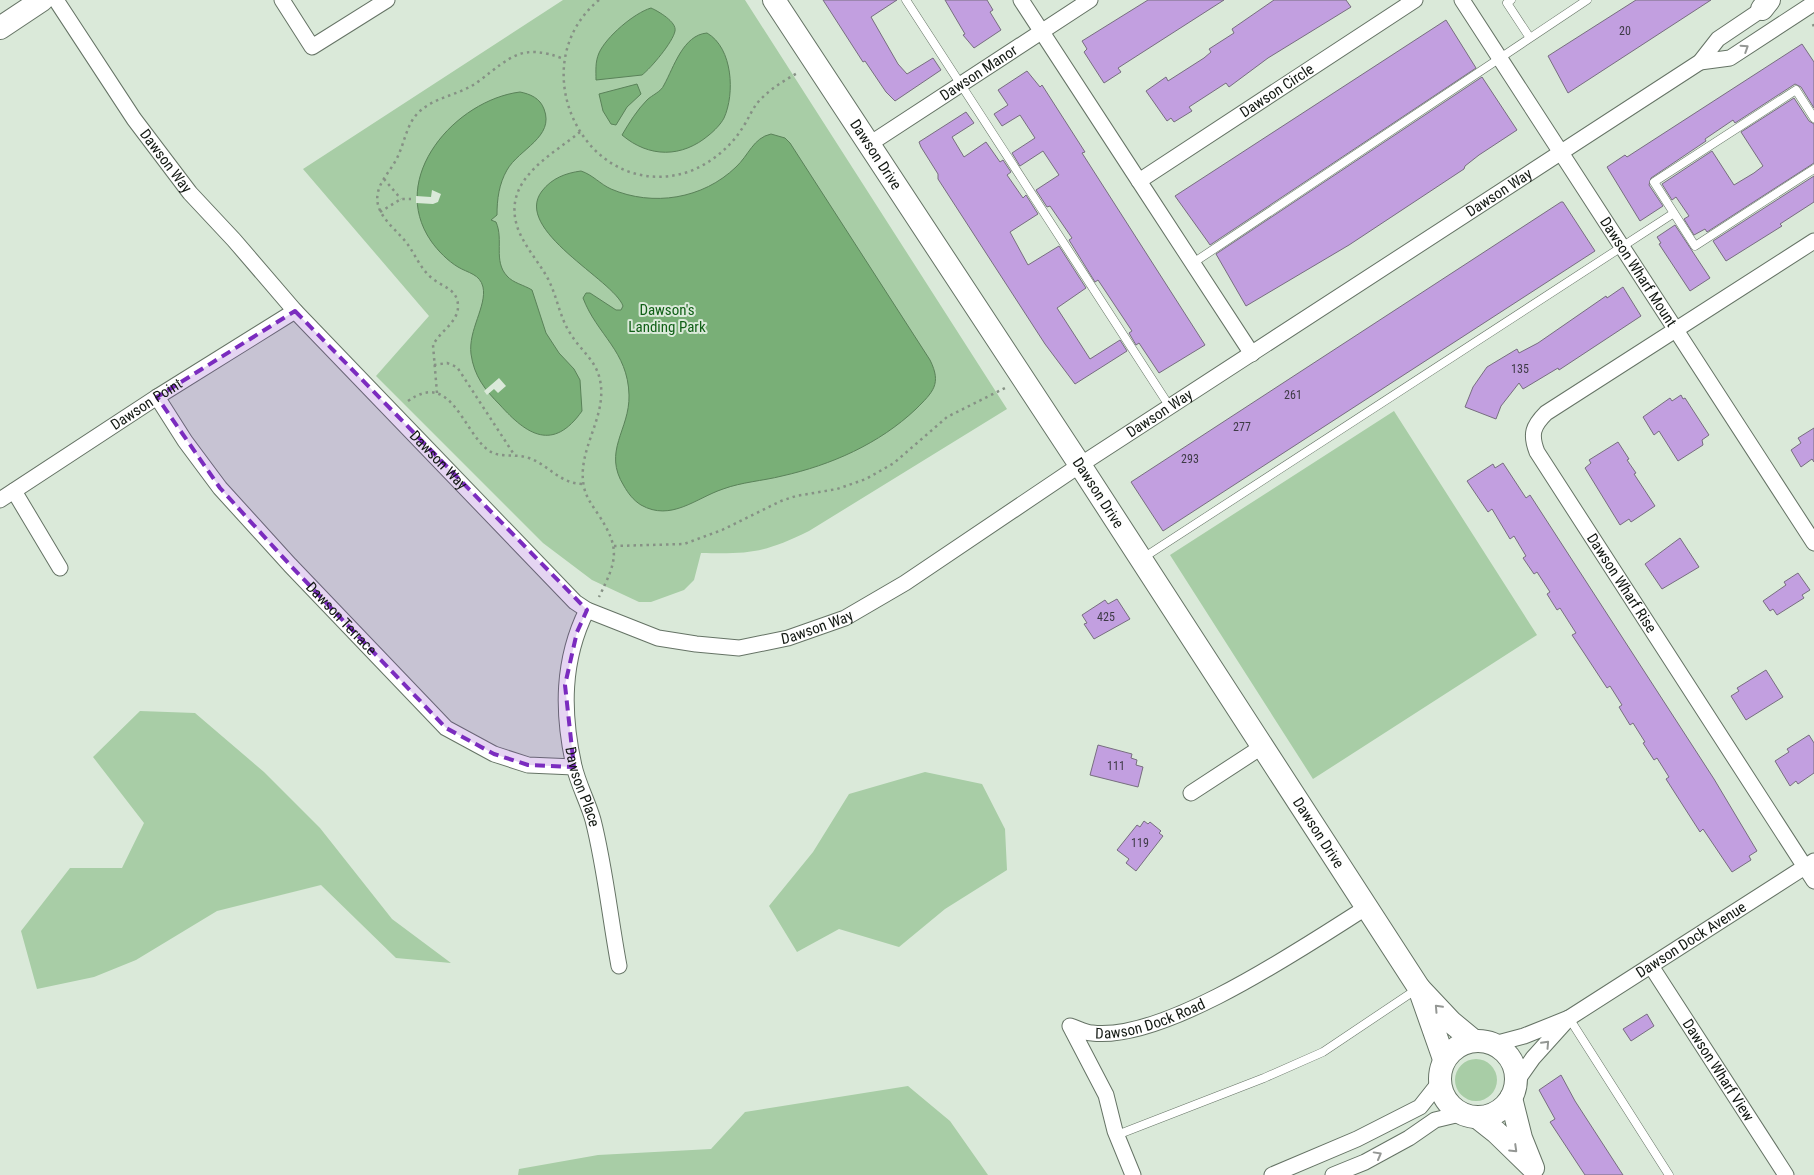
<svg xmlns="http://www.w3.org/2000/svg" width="1814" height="1175" viewBox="0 0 1814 1175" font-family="'Roboto Condensed',sans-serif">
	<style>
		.green { fill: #a8cda6 }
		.water { fill: #79af77; stroke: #5a8259 }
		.pier { fill: #dae9d9 }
		.building { fill: #c29fe0; stroke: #776e7f }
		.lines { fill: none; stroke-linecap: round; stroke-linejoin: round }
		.lane-casing { stroke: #657365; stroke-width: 9 }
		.street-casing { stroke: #657365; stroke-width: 17 }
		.secondary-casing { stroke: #657365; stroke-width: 24 }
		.path { stroke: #869185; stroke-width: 2.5; stroke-dasharray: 2.5 4; stroke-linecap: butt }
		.lane { stroke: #fff; stroke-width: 8 }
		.street { stroke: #fff; stroke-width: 15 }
		.secondary { stroke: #fff; stroke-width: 22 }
		.oneway { stroke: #949794 }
		.marked { fill: #7b2cbf; fill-opacity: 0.2; stroke: #7b2cbf; stroke-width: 4; stroke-dasharray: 10 6; stroke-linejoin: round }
		.labels { text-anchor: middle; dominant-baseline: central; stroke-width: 4; stroke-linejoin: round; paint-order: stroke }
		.number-label { font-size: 12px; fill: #3e3a46 }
		.street-label { font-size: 15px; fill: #121812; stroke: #dae9d9 }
		.park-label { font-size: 15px; fill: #116017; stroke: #dae9d9 }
	</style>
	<rect width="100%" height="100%" fill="#dae9d9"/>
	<path class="green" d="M563,0H745L1007,409L809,531C764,553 750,554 701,553L694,580L684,590L651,602H639L592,580L543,543L376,376L429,316L303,169Z
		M1394,411L1537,635L1313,779L1170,555Z
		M140,711L195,713L264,772L320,828L392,919L451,963L396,958L321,885L217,911L136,960L94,977L37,989L21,931L70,868H122L144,823L93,757Z
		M925,772L982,784L1005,829L1007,870L945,909L899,947L839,929L797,952L769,906L813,852L849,794Z
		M1455 1080a21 21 0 1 1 42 0a21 21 0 1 1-42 0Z
		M908,1086L950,1121L988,1175H518L519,1169L598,1155L711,1149L745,1112Z"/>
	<path class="water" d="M651,8C658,11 677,22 675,31C673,42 651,68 642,75L596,80C596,71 595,62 599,53C606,37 634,13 651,8Z
		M707,33C733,48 735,94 724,118C721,124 714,131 709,135C682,158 649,158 622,135C629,123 637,110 647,100C652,95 661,92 664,85C674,67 683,35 707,33Z
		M637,84L641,94L627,107L616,125L611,124L603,111L599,94Z
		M520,92C530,94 540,98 544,109C555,137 519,149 507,170C499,184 497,199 497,215L491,220L496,222C504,240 493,261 507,276C513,283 524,285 532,290L546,333L559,353L574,369L580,380L582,411C553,452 527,435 500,405C485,390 474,376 471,354C468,330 487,306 483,287C480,274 468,273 458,267C448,261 438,251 431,241C387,177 456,100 520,92Z
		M771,134L785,138L790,143L930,360C942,384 933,392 916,409C879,444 831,465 782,476C762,481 742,482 723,489C696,498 671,522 641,505C633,500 628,493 624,486C602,451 630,430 629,395C628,351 597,335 583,298L586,293H590L616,310H621L623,306C614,280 512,230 542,191C552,178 566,173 581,171C593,175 600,184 611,189C653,207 703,199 736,167C749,155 753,138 771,134Z"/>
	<path class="pier" d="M432,190L441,194L438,202L433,204L416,203V196L431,197Z
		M499,378L506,386L498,393L494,389L487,395L484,391Z"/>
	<path class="building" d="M823,0H897L871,17L898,64L907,74L933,58L941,70L895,101L886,92L865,61L863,62Z
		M945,0H987L993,10L990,12L1001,30L974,48L963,35L965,34Z
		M1148,0H1224L1118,68L1121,72L1104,83L1084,52L1087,49L1082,41Z
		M1274,0H1346L1351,7L1268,58L1229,87L1226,83L1189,107L1192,111L1174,122L1171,118L1167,121L1146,91L1166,77L1168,81L1204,58L1211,52L1209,49L1234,33L1232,29Z
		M1636,0H1711L1568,93L1548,56Z
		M1446,20L1476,68L1210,245L1208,242L1175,196Z
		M1802,44L1814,62V108L1801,87L1795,84L1735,123L1733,120L1705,139L1706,141L1651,178L1649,185L1663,206L1640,221L1607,167L1625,155L1627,157Z
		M1027,71L1040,87L1042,85L1085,152L1082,153L1205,345L1159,373L1139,343L1136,345L1129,333L1132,331L1098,280L1095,282L1069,240L1072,238L1050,206L1047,207L1036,190L1059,175L1043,151L1020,166L1012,153L1035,138L1020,115L1002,126L994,114L1008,105L998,90Z
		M1482,77L1517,130L1479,155L1465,166L1464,169L1349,245L1246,306L1216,254Z
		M1794,98L1809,121L1814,124V163L1707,232L1705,229L1694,235L1684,219L1689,216L1676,197L1672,200L1662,184L1712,151L1734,185L1754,173L1763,166L1741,132Z
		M966,112L974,123L952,137L964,157L986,142L1000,162L1003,160L1011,172L1007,175L1023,198L1026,195L1038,214L1010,232L1028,265L1059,246L1086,288L1057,308L1081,345L1090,359L1120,340L1127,351L1075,384L1045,344L938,179V174L921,147L919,142Z
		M1814,176V202L1780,224L1782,226L1726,261L1713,241Z
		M1561,202H1563L1595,251L1163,531L1131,482Z
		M1675,225L1710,278L1690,291L1659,244L1661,243L1657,237Z
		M1623,287L1641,316L1559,370L1558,368L1523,389L1519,383L1501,406L1496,419L1465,407L1473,387L1487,367L1517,349L1519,353L1538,343L1606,296L1607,298Z
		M1681,395L1683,399L1685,398L1709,435L1702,440L1703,445L1678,461L1659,431L1654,435L1643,417L1670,398L1672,401Z
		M1814,428V462L1812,459L1801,467L1791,450L1801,443L1798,438Z
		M1618,442L1629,459L1627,460L1636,473L1634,474L1655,506L1631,522L1629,519L1620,525L1585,468L1591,463L1589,460Z
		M1503,463L1526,498L1530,495L1714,779L1757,851L1749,856L1751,860L1732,872L1703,829L1700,832L1666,779L1669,777L1657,758L1654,760L1643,743L1645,742L1633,723L1630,725L1619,707L1622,705L1610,686L1607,688L1584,653L1572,635L1576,633L1560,608L1557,610L1547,594L1550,592L1537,572L1534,574L1523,558L1526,556L1514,536L1510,539L1492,509L1488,512L1467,481L1493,464L1495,468Z
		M1680,538L1699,567L1662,589L1645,564Z
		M1798,573L1810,590L1802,595L1804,598L1777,615L1773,609L1770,611L1763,601L1786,585L1784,582Z
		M1117,599L1130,619L1094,639L1084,624L1087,623L1082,615L1105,600L1108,604Z
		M1766,670L1783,697L1746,720L1731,696L1739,691L1737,688Z
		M1809,735L1814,743V773L1798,784L1796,781L1790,786L1775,761L1789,752L1787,749Z
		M1098,745L1132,754L1131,758L1137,760L1136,765L1143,767L1138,787L1090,775Z
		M1144,821L1148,824L1150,822L1161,831L1159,833L1163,836L1136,871L1126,863L1129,859L1117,850L1137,825L1140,827Z
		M1647,1014L1654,1026L1631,1041L1623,1029Z
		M1561,1075L1575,1101L1623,1175H1585L1550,1122L1555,1119L1539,1090Z"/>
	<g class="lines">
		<g class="lane-casing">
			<path id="lane" d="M906,0L1170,407
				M1511,0L1507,3L1530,38
				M1814,118L1796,90L1654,182L1695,246L1814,169
				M1193,263L1587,0
				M1143,558L1674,213
				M1569,1018L1669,1175
				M1117,1135L1264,1078L1323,1052L1417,989"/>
		</g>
		<g class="street-casing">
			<g id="street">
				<path id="s1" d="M56,0L134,119L190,193L234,240L295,311L575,602L587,610L658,638L696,644L739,648L788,638L845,618L905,583L1080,465L1700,62L1718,39L1770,4"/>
				<path d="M282,0L312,47L387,0"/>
				<path id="s2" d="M1021,0L1139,181L1415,0"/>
				<path id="s3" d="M1462,0L1814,543"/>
				<path d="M1700,62L1730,58L1814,3"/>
				<path id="s4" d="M868,145L1090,0"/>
				<path d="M1139,181L1252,354"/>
				<path id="s5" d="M1814,241L1546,413C1533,426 1530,434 1537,452L1814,881"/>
				<path id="s6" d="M157,397L185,441L220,488L290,565L446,728L494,754L528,765L574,767"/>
				<path d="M14,491L60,568"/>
				<path id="s7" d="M0,500L157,397L295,311"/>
				<path id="s8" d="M587,610C562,660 562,712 574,766C578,784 588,802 593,820C605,867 610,918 619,966"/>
				<path d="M1191,793L1263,746"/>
				<path id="s9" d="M1651,966L1786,1175"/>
				<path id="s10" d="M1569,1018L1814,861"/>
				<path d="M1494,1044L1524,1036L1569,1018L1533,1058L1516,1082"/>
				<path id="s11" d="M1133,1175L1115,1131L1106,1095L1070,1026C1077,1028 1085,1033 1092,1033C1165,1042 1305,946 1367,907"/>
				<path d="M1272,1175L1357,1139L1420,1107L1439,1083"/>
				<path d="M1333,1175L1365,1162L1409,1138L1435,1120L1460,1114"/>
			</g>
		</g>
		<g class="secondary-casing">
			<g id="secondary">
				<path id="s12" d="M774,0L1080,465L1419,988"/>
				<path d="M1762,9L1769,0"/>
				<path d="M0,28L42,0"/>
				<circle cx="1478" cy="1079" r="38"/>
				<path d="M1444,1059L1419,988L1451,1022L1474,1041"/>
				<path d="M1477,1117L1496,1132L1533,1168L1521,1138L1511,1098"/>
			</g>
		</g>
		<path class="path" d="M599,0C519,66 586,204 688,172C710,164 731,147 743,127C749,118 752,109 759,101C770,89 785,80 799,72
			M1813,24L1814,27
			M580,132C549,157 501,181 518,229C525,247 538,261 547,277C557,295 559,316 570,333C580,350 596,360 600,380C608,417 576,450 584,487C586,497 592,505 598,514C621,549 617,560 599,597
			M384,179L401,199
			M380,212L401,199H411
			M434,365L447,363L457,367L515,456
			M437,393L433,345C440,331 459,322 458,305C457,289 443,287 433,279C420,269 416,255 406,242C391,224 367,209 382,182C387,173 394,165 398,156C405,141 407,123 419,112C436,96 461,95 479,81C512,56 522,43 564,59
			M408,401C451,370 462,430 488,450C500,459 515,453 529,458C549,465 560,484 583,484
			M614,546L684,544L722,530L781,501L796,496L837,489L866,479L894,463L947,417L1005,388"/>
		<use href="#lane" class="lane"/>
		<use href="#street" class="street"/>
		<use href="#secondary" class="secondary"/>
	</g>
	<defs><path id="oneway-chevron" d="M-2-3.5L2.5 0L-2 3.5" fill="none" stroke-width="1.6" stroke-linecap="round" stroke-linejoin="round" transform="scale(1.25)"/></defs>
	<g class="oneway">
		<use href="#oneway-chevron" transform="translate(1745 48) rotate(-33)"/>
		<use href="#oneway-chevron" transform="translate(1438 1008) rotate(-133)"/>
		<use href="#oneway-chevron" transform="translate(1546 1044) rotate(-47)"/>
		<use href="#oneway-chevron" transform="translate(1514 1149) rotate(44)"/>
		<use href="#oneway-chevron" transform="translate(1378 1155) rotate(-29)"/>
	</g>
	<path class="marked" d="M295,311L587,610L577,632L565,685L574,767L528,765L494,754L446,728L290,565L220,488L157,397Z"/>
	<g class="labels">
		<g class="number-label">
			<text x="1625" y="31">20</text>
			<text x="1520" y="369">135</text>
			<text x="1293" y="395">261</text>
			<text x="1242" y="427">277</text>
			<text x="1190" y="459">293</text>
			<text x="1106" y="617">425</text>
			<text x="1116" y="766">111</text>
			<text x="1140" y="843">119</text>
		</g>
		<g class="street-label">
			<text stroke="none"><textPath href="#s4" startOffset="132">Dawson Manor</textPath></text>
			<text stroke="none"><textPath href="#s2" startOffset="381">Dawson Circle</textPath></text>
			<text stroke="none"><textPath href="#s12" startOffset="185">Dawson Drive</textPath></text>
			<text stroke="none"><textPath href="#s1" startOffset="195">Dawson Way</textPath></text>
			<text stroke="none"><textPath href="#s1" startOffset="1860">Dawson Way</textPath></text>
			<text stroke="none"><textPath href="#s3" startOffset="324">Dawson Wharf Mount</textPath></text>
			<text stroke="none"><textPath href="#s7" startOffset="175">Dawson Point</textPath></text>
			<text stroke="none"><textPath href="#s1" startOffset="1455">Dawson Way</textPath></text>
			<text stroke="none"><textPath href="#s1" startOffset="600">Dawson Way</textPath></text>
			<text stroke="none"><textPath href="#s12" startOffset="590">Dawson Drive</textPath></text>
			<text stroke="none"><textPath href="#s5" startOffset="518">Dawson Wharf Rise</textPath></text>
			<text stroke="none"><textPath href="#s6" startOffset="289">Dawson Terrace</textPath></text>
			<text stroke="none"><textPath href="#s1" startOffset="1050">Dawson Way</textPath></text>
			<text stroke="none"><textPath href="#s8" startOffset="182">Dawson Place</textPath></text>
			<text stroke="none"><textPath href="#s12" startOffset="995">Dawson Drive</textPath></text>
			<text stroke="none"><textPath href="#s10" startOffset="145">Dawson Dock Avenue</textPath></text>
			<text stroke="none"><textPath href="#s11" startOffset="246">Dawson Dock Road</textPath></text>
			<text stroke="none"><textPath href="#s9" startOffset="124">Dawson Wharf View</textPath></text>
		</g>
		<g class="park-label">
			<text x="667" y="310">Dawson's<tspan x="667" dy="17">Landing Park</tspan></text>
		</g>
	</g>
</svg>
